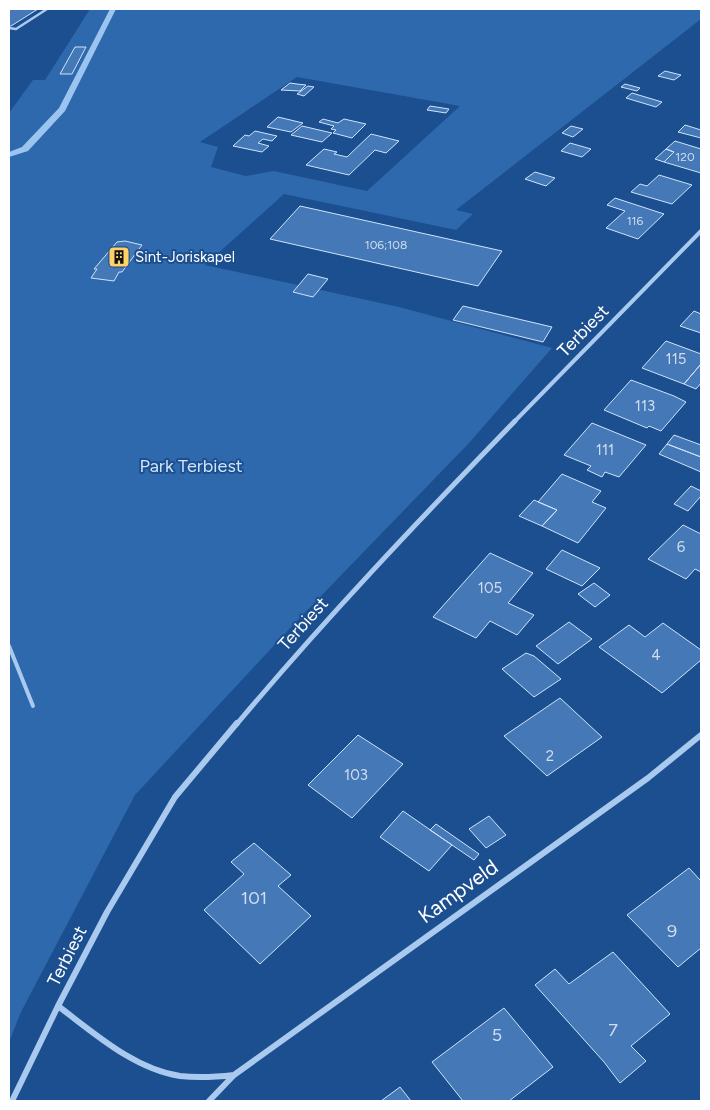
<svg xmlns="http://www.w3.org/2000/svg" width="710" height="1110" viewBox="0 0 710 1110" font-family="Figtree,sans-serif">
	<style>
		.green { fill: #2e69ad; fill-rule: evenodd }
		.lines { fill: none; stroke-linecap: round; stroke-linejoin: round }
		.stream { fill: #9cc4f0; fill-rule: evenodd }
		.building { fill: #4478b7; stroke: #cfe3fa }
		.service-far1 { stroke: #a9c9ee; stroke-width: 2.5 }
		.service { stroke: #a9c9ee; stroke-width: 4 }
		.minor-far2 { stroke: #a9c9ee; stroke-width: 4 }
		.minor-far1 { stroke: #a9c9ee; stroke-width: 5 }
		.minor { stroke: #a9c9ee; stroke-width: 6 }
		.labels { text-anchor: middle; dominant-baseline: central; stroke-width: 4; stroke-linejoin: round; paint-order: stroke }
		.far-number-label { font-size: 12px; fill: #d0dded }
		.far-poi-label { font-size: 15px; fill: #fff; stroke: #1b4f8f; text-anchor: start }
		.number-label { font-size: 15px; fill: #d0dded }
		.street-label { font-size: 18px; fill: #fff; stroke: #1b4f8f }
		.park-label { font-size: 18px; fill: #cfe3fa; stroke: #1b4f8f }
		.near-number-label { font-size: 18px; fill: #d0dded }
		.near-street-label { font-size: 21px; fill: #fff; stroke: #1b4f8f }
	</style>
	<rect width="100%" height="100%" fill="#1b4f8f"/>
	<path class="green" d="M90,9H701V19L456,210L473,214L456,230L284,194L205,265L399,307L552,348L469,443L292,626L135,795L21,1012L9,1042V113L33,80H45ZM297,77L460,106L367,191L274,171L246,176L211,167L218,147L200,142Z"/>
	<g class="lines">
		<path class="stream" d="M110,9H116L65,111L28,151L9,157V152L22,147L59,108Z"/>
	</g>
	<path class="building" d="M9,9H38L11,26H9Z
		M75,47H86L72,74H60Z
		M665,71L681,75L674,80L658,76Z
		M290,83L297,84L306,85L300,91L281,90Z
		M625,84L640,88L637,91L621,87Z
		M308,86L314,87L304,96L297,94Z
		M632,93L662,102L656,107L626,98Z
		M430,106L449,109L446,113L427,110Z
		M278,117L303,123L291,132L267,127Z
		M323,119L338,123L344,119L366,124L352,138L333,133L336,130L331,129L334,126L319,122Z
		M685,125L701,130V138L678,132Z
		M302,126L332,133L322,142L291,135Z
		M571,126L583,129L573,137L562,133Z
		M255,131L277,136L272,141L263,139L258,143L269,146L262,152L233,146L245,135L249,136Z
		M371,134L399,141L386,153L375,150L349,175L306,165L324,149L337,152L334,154L347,157Z
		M675,141L701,149V173L664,162L674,152L666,149Z
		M570,143L591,149L582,157L561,151Z
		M666,149L674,152L664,162L655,159Z
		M535,172L555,178L546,186L525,179Z
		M659,175L692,185L672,204L631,192L640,184L647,186Z
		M615,198L664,214L638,239L606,228L625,211L607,205Z
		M300,206L502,251L478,286L270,239Z
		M125,241L142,245L122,272H119L114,281L91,278L97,269H94L117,242Z
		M308,274L328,279L313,297L293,292Z
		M463,306L552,327L543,342L453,320Z
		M694,311L701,314V333L680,326Z
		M666,341L701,354V364L684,384L642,368Z
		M701,364V383L696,389L684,384Z
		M631,380L674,396L686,402L661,431L649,426L647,428L604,410Z
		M592,423L646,445L619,477L605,472L602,477L587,470L591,466L564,455Z
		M674,435L701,445V457L667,444Z
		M667,444L701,457V472L659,454Z
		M562,474L601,491L592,502L606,508L578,543L542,526L557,510L538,502Z
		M691,486L701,491V496L688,511L674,504Z
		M534,500L557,510L542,526L519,516Z
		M683,525L701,534V572L695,569L686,579L648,559Z
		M562,550L600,568L582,586L546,569Z
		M490,553L533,573L508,603L534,615L517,635L490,621L476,638L433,617Z
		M594,583L610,595L595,607L578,594Z
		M569,622L592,639L558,664L536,646Z
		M663,623L701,650V660L662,693L599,647L629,625L645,637Z
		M526,653L534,656L561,679L534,697L502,669Z
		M560,698L602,737L547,776L504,736Z
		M358,735L403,764L352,818L308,785Z
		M403,811L452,845L429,871L380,837Z
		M489,816L506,835L486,848L469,829Z
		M436,824L479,854L474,860L430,830Z
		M254,843L291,875L278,886L311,916L260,964L204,910L244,874L231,862Z
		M689,868L701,881V948L678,967L627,915Z
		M613,952L670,1014L631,1046L646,1061L620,1083L604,1062L535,985L555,969L569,984Z
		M504,1008L553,1067L509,1101H463L432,1062Z
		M400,1087L411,1101H381Z"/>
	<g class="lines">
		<path class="service-far1" d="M9,28L16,29L47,9"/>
		<path class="service" d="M9,646L33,706"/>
		<path class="minor-far2" d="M514,422L701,231"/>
		<path class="minor-far1" d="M236,725C325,619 419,520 515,421"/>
		<path class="minor" d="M58,1006C94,1033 134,1069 180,1076C198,1078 216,1077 234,1075
			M12,1101L58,1006L107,912L175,797L237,723
			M209,1101L234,1075L648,778L701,735"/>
	</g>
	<defs>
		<g id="building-square" transform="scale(1.125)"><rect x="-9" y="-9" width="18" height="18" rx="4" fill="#ffd166" stroke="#1b4f8f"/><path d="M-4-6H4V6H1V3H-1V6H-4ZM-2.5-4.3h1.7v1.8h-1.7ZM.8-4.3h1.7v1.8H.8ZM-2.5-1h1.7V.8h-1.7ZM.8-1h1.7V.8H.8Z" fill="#111"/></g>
	</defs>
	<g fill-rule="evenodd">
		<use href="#building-square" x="119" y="257"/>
	</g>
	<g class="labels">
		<g class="far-number-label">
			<text x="685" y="157">120</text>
			<text x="635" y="221">116</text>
			<text x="386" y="245">106;108</text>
		</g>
		<g class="far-poi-label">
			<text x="135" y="257">Sint-Joriskapel</text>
		</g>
		<g class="number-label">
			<text x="676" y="359">115</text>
			<text x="645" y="406">113</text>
			<text x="605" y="450">111</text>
			<text x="681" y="547">6</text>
			<text x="490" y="588">105</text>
			<text x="656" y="655">4</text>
			<text x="550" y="756">2</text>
			<text x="356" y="775">103</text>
		</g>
		<g class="street-label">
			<text transform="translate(583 331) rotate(-46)">Terbiest</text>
			<text transform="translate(303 624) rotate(-48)">Terbiest</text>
			<text transform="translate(67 956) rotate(-63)">Terbiest</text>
		</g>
		<g class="park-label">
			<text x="191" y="466">Park Terbiest</text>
		</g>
		<g class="near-number-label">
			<text x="254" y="898">101</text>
			<text x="672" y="931">9</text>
			<text x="613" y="1030">7</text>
			<text x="497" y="1035">5</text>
		</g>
		<g class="near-street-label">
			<text transform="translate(458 891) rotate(-36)">Kampveld</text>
		</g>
	</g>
	<rect width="710" height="1110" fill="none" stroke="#ffffff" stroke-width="20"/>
</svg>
